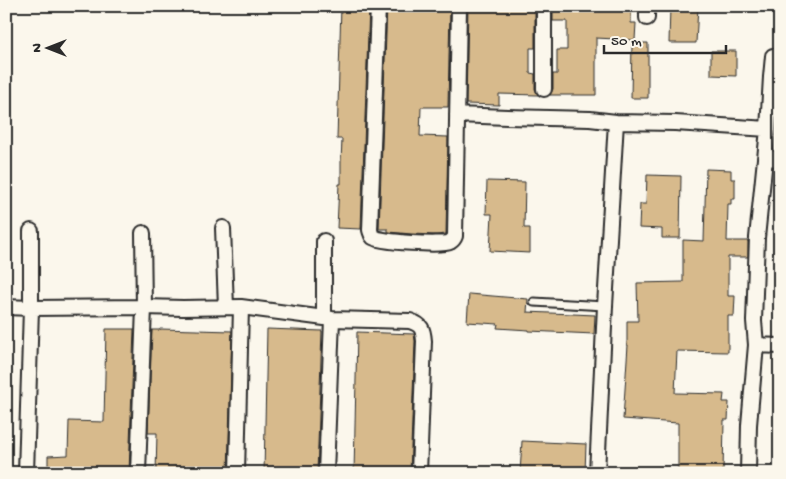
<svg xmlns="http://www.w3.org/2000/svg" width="786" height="479" viewBox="0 0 786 479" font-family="'Gochi Hand',sans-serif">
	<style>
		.building { fill: #d7ba8c; stroke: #2b2b2b }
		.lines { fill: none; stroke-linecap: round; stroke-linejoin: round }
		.lane-casing { stroke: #2b2b2b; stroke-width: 11 }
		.street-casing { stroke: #2b2b2b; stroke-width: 18 }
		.lane { stroke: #fbf7ec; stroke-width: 7 }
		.street { stroke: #fbf7ec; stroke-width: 14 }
	</style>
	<rect width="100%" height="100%" fill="#fbf7ec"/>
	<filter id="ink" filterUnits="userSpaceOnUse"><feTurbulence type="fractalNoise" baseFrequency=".02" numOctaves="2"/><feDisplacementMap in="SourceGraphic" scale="10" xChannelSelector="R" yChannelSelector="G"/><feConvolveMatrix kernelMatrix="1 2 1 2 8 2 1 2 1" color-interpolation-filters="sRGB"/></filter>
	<g filter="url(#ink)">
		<path class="building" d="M341,6H369L361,229L337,228L339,184H341V162L342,139H337Z
			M387,6H450L448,107H421L420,136L448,137L446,234L436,235L412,234L388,232V229H379Z
			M468,6H535V48H530V73L535,74V89L538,95L499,94V105L466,104Z
			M553,6H631V23H636L635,40L596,38V95H550L553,89V74H557V50H567V21H553Z
			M670,6H698L696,43H669Z
			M632,43H648V98H631Z
			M711,51H736V76L711,75Z
			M706,169L731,170V179H735V199H731V204H728L727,241H748V257H728V296H735L734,316H728V352L677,351L675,393L724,394L723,402H729L728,420H724L723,473H678V423L623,419L628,345H627V321H638L637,283L683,282V240L704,241Z
			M647,175L681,176L680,238H662V229L639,228L640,204H646Z
			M487,181L525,182L524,228H530V253L490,251L492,214H486Z
			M469,294L528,299L527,312L595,315L594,334L529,331V330L497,328L498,324L467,322Z
			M106,329H134L129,473H48V456L68,455L69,421L104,422Z
			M160,329L232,331L228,473H156L157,433H148L152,330H160Z
			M267,329L322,331L317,473H264Z
			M357,332L414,334L415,341L410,473H354Z
			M522,441L586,444L585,473H520Z"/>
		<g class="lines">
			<g class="lane-casing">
				<path id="lane" d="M534,302L605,306"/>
			</g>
			<g class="street-casing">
				<path id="street" d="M378,6L370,230C371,233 371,235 373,237C379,242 443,246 450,242C453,240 454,239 455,236L459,6
					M647,6V18
					M544,89V6
					M457,115L507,117L590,119L616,122L675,123L768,129
					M765,158L780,159
					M223,228L226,307
					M324,241V318
					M6,307L31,308V231
					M756,345L780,346
					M26,473L31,308L144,307L143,233
					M138,473L144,307L183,308L241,307L332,319L410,321C422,325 423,329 424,341L419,473
					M237,473L241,307
					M326,473L332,319
					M597,473L605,306L616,122
					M748,473L749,425L756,345L754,321L757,238L768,129L771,77L773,56"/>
			</g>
			<use href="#lane" class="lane"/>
			<use href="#street" class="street"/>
		</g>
	</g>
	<rect width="786" height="479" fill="none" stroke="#fbf7ec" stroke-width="25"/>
	<rect x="12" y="12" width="761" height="454" fill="none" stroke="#2b2b2b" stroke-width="2" filter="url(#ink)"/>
	<g transform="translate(48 48) rotate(270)" stroke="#fbf7ec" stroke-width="4" paint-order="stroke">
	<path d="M0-4L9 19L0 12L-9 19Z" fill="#2b2b2b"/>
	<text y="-8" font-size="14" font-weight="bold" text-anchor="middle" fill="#2b2b2b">N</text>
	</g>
	<path d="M604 45v8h122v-8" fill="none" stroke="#2b2b2b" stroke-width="2.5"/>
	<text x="611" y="45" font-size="15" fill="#2b2b2b" stroke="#fbf7ec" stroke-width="4" paint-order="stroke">50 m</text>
</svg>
